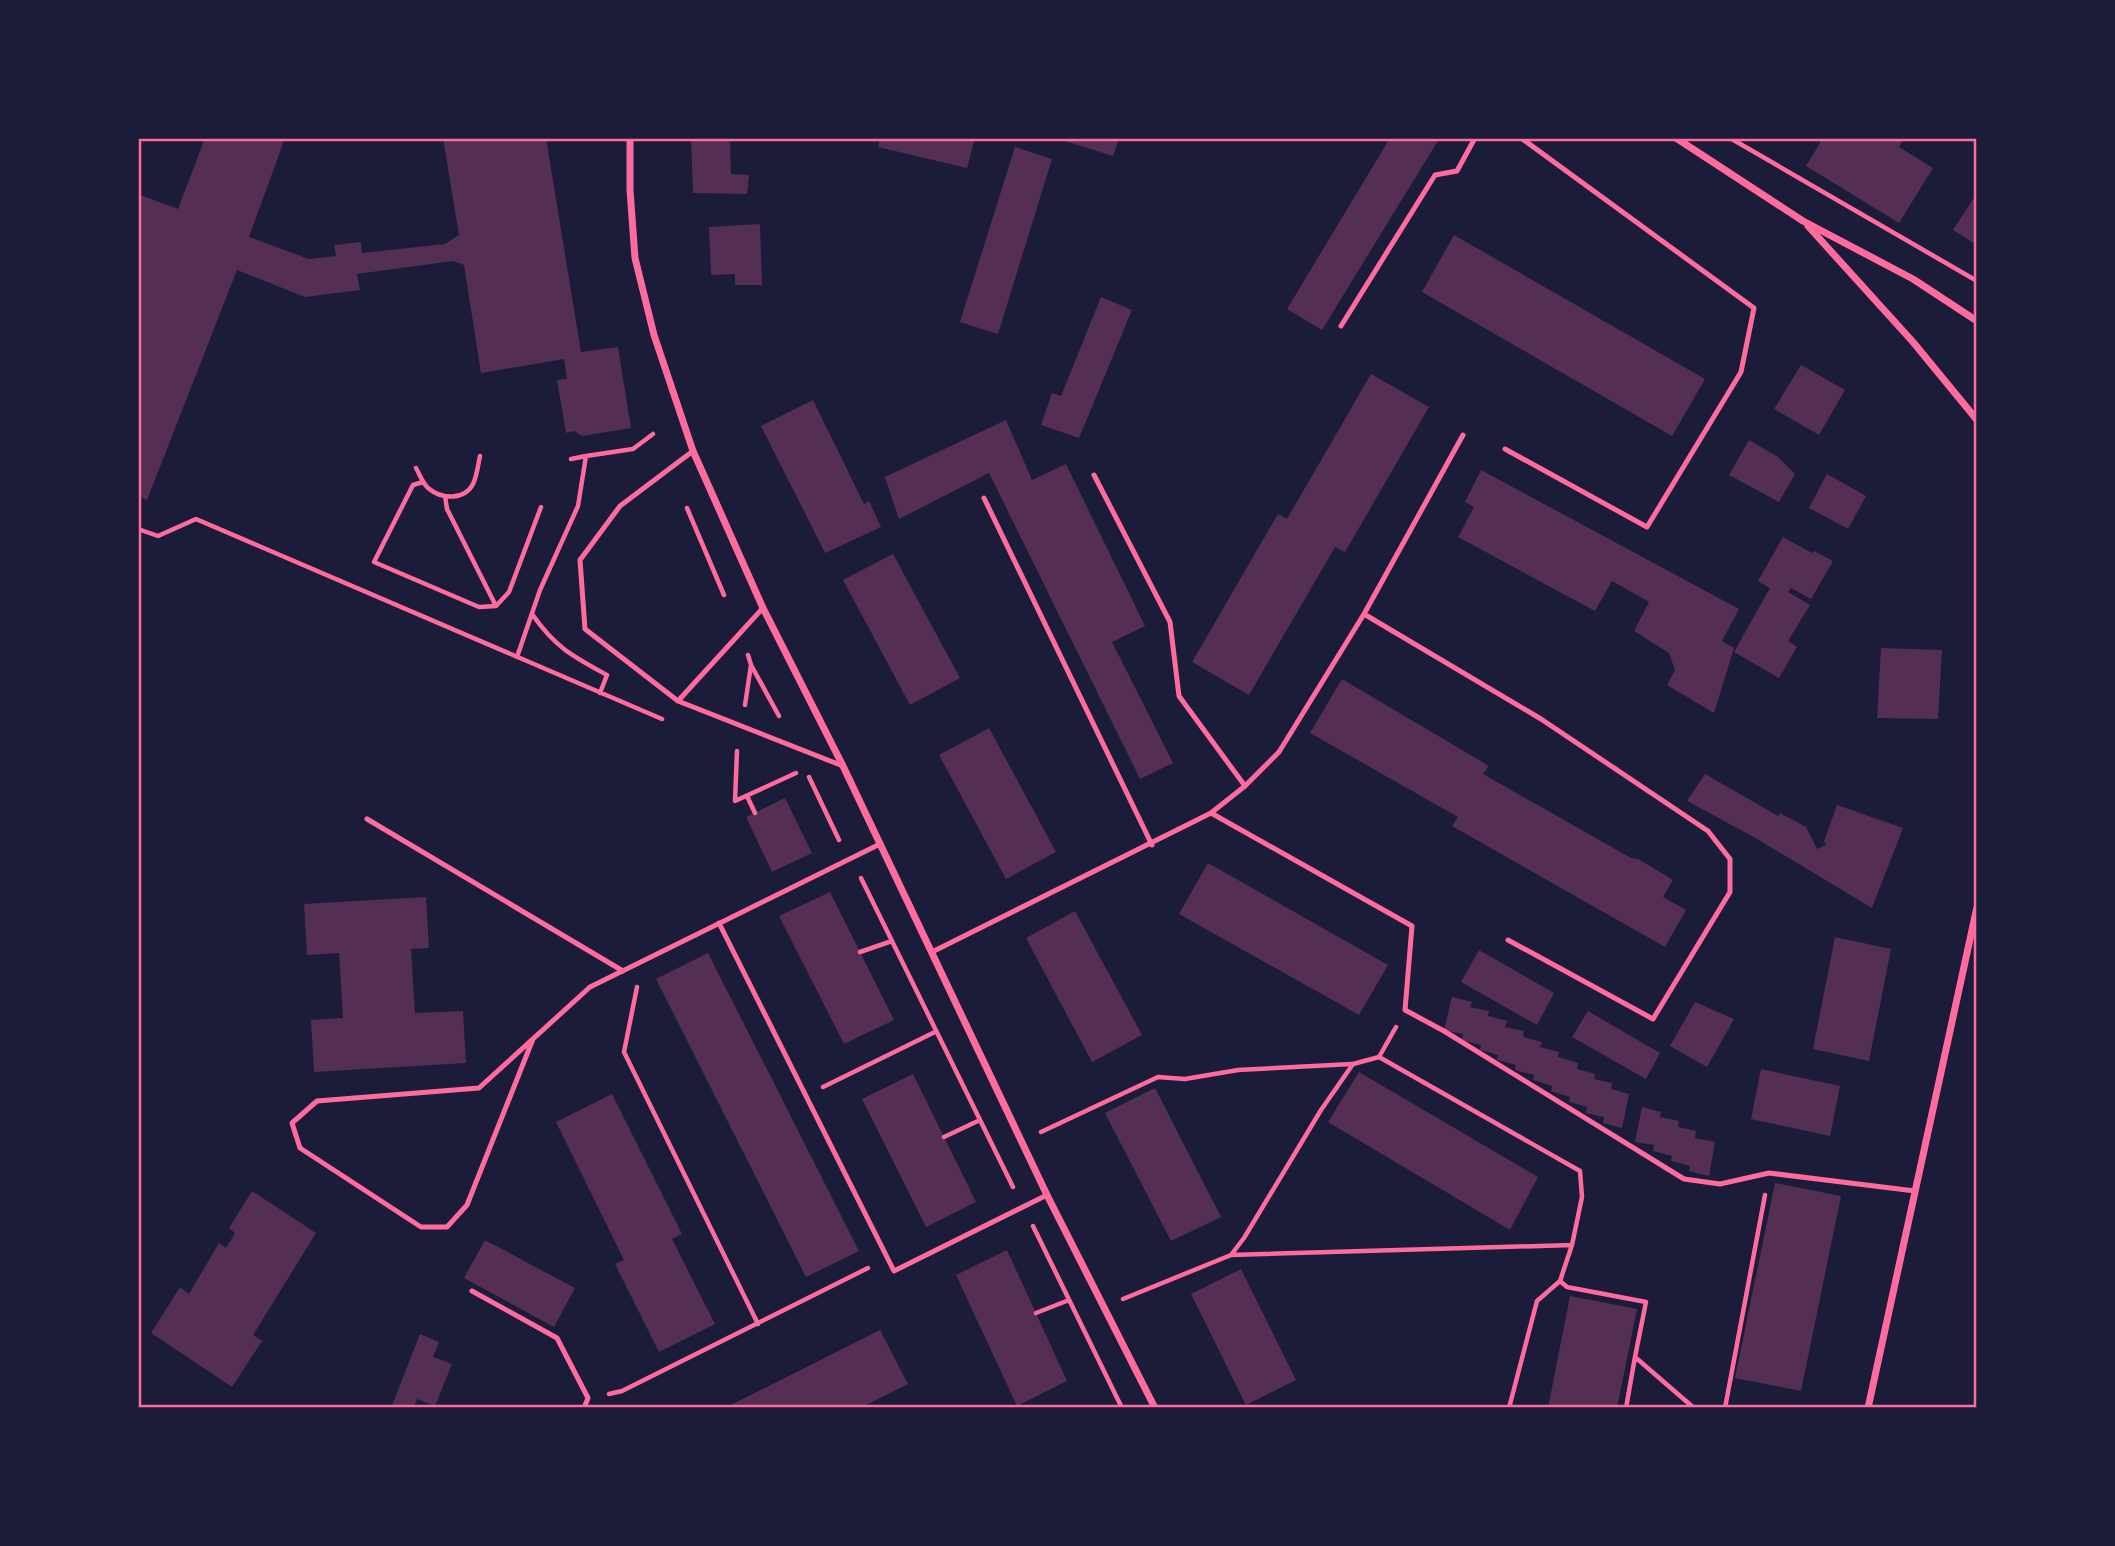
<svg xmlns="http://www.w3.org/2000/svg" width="2115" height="1546" viewBox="0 0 2115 1546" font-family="Mulish,sans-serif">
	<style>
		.building { fill: #542f53 }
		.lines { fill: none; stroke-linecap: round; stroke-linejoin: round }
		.path { stroke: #ff6b9d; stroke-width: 4.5 }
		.service { stroke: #ff6b9d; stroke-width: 5 }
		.minor { stroke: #ff6b9d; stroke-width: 7 }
		.neatline { fill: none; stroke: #ff6b9d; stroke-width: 2.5 }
	</style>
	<rect width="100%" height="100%" fill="#1b1b3a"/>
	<path class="building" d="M205,138H285L249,237L309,259L336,256L334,245L361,242L362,253L445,244L459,235L443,138H546L581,352L618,347L631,428L582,436L574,431L566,433L557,380L567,379L564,359L481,373L464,265L453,261L357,274L360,290L305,297L237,270L147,500L138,496V194L178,209Z
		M691,138H717L730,142L731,174L749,175L747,194L693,193Z
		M880,138H975L967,168L878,147Z
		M1066,138H1119L1113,156L1065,141Z
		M1390,138L1439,139L1322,330L1287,309Z
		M1823,138H1904L1899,147L1933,168L1899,223L1806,166Z
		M1015,147L1052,159L998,334L960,322Z
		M1977,193V245L1953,230Z
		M760,224L762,285H735V274L711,275L709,227Z
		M1454,235L1705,379L1672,436L1422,292Z
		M1101,297L1132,310L1079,438L1041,425L1052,393L1061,396Z
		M1801,365L1845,390L1819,435L1774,409Z
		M1371,374L1429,407L1345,552L1335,547L1249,695L1192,662L1278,514L1287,519Z
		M813,400L864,504L869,501L881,527L825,553L761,426Z
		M1006,420L1032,480L1066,464L1145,626L1112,642L1173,763L1140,779L989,473L899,519L885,477Z
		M1749,440L1778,457L1795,474L1779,502L1729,475Z
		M1481,470L1739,609L1722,641L1734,648L1714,713L1667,685L1675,670L1669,653L1634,631L1649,602L1612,581L1595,611L1458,537L1474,507L1465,502Z
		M1827,474L1866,496L1848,529L1809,508Z
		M1783,537L1812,553L1814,551L1833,561L1811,599L1791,588L1788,592L1810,605L1788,641L1797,647L1779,678L1734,652L1770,588L1758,581Z
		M893,554L960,678L910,705L843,580Z
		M1881,648L1942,650L1938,719L1877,718Z
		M1342,679L1489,766L1483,774L1631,858L1638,859L1673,880L1663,897L1686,910L1665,947L1452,826L1458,817L1310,733Z
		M989,728L1056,852L1006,879L939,755Z
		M1705,774L1778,816L1780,813L1806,827L1817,849L1826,845L1824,841L1837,805L1903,828L1872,908L1752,836L1687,801Z
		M785,798L812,853L772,872L746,817Z
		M1208,863L1388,965L1359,1015L1179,914Z
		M830,892L894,1020L844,1044L779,916Z
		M426,897L429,948L411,949L415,1013L463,1011L466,1063L314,1072L311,1020L343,1018L339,953L307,955L304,904Z
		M1075,911L1142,1035L1092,1062L1026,938Z
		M1835,937L1891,949L1869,1061L1813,1049Z
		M1479,950L1554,993L1537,1025L1461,982Z
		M708,953L859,1251L806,1277L656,979Z
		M1452,997L1472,1002L1470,1007L1489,1011L1488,1016L1507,1021L1505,1027L1524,1031L1523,1037L1542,1042L1540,1047L1559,1052L1558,1057L1578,1063L1577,1069L1595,1074L1594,1079L1612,1083L1611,1089L1629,1094L1622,1128L1603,1123L1604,1117L1586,1113L1587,1107L1569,1102L1570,1097L1551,1091L1552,1086L1533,1080L1534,1075L1515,1070L1516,1065L1497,1060L1498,1055L1480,1050L1481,1045L1462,1040L1463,1034L1444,1030Z
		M1695,1002L1734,1019L1707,1067L1670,1046Z
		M1588,1011L1660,1053L1646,1079L1572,1037Z
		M1761,1069L1840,1086L1830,1136L1751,1119Z
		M1359,1072L1538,1177L1510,1230L1328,1122Z
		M913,1074L976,1202L926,1227L862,1099Z
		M1155,1088L1221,1217L1171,1241L1105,1113Z
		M612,1094L682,1234L672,1239L715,1324L659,1352L615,1264L624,1260L556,1122Z
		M1642,1107L1661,1112L1660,1117L1679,1121L1678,1127L1696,1131L1695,1138L1715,1142L1709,1176L1689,1171L1690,1166L1671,1161L1672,1156L1653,1151L1654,1145L1635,1142Z
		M1775,1183L1841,1196L1801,1391L1735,1378Z
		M252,1191L316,1233L253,1335L262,1341L232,1387L151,1333L180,1287L189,1294L219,1243L226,1248L235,1233L229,1228Z
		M485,1240L575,1288L554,1327L464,1278Z
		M1007,1250L1067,1381L1017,1406L956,1275Z
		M1241,1269L1296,1380L1246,1405L1191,1294Z
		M1570,1296L1637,1309L1617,1408H1548Z
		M880,1330L908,1384L860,1408H725Z
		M420,1334L439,1342L433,1357L452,1364L435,1406L417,1399L413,1408H391Z"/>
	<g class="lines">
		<path class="path" d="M1730,138L1977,281
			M571,459L586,456
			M416,468C420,475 422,482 428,488C441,499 464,501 473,484C477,476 478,465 480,456
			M423,482L413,485L374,562L479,607L496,606
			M445,496L447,509L496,606L509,592L541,507
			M687,508L724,595
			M138,529L158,536L196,519L662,719
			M532,614C555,647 572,656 607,675L600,693
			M517,657L540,590L578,506L586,456L633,449L653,434
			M751,665L779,716
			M745,705L751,665L748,655
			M737,751L735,801L796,773
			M809,777L839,840
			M747,796L755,813
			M861,878L1013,1187
			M860,952L892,941
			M637,987L624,1052L758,1324
			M1379,1057L1396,1027
			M823,1087L935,1032
			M1041,1132L1158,1077L1185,1079L1238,1070L1352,1064
			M944,1137L980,1120
			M1033,1226L1122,1408
			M1231,1255L1244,1238L1321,1110L1353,1064L1379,1057L1580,1171L1582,1197L1572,1245L1560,1281L1537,1301L1509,1408
			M1560,1281L1567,1287L1646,1302L1635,1357L1694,1408
			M1123,1299L1231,1255L1572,1245
			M1036,1313L1069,1300
			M609,1394L622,1391L868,1268
			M1626,1408L1635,1357
			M1725,1408L1765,1195"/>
		<path class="service" d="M1341,326L1435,175L1457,171L1475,138
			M1505,449L1647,527L1741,372L1754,308L1521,138
			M693,451L620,506L580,560L585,629L678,701L843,766
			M1094,475L1170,622L1179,696L1245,786
			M984,498L1152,845
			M1364,614L1541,719L1708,831L1730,859V892L1653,1019L1508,940
			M678,701L763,608
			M1211,813L1412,926L1405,1010L1444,1031L1684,1179L1720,1184L1769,1173L1915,1191
			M367,819L623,971
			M719,923L894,1271L1047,1195
			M932,952L1211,813L1245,786L1279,752L1364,614L1463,435
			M533,1039L467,1205L447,1227H421L300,1148L292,1123L317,1101L479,1088L590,987L880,844
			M472,1291L557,1338L588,1398L584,1408"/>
		<path class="minor" d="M630,138V190L635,258L654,335L693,451L763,608L843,766L1047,1195L1155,1408
			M1676,138L1803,221L1913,279L1977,321
			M1808,226L1913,342L1977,420
			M1868,1408L1977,907"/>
	</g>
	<rect width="2115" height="1546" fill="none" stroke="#1b1b3a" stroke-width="280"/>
	<rect x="140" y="140" width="1835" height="1266" class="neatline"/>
</svg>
